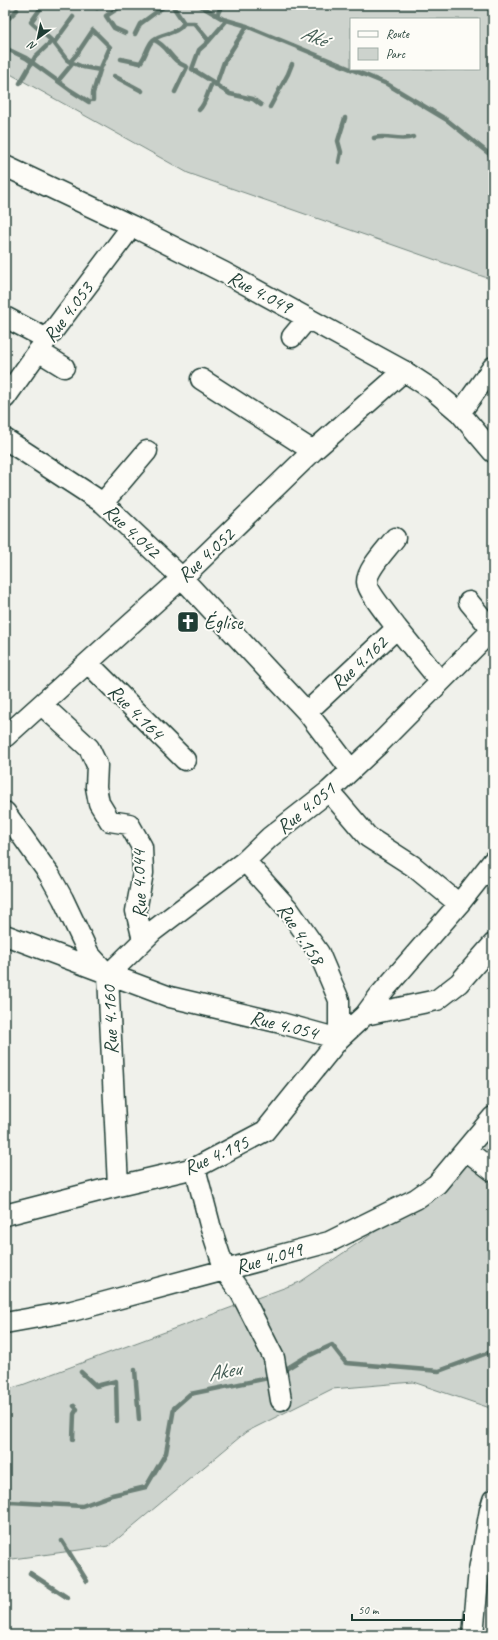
<svg xmlns="http://www.w3.org/2000/svg" width="498" height="1640" viewBox="0 0 498 1640" font-family="Caveat,sans-serif">
	<style>
		.green { fill: #cdd3cd; stroke: #768880; fill-rule: evenodd }
		.lines { fill: none; stroke-linecap: round; stroke-linejoin: round }
		.stream { stroke: #6c8077; stroke-width: 4.5 }
		.minor-casing { stroke: #1f3d34; stroke-width: 23 }
		.minor { stroke: #fdfcf7; stroke-width: 20 }
		.labels { text-anchor: middle; dominant-baseline: central; stroke-width: 4; stroke-linejoin: round; paint-order: stroke }
		.street-label { font-size: 20px; fill: #1f3d34; stroke: #fdfcf7 }
		.poi-label { font-size: 20px; fill: #1f3d34; stroke: #fdfcf7; text-anchor: start }
		.water-label { font-size: 21px; font-style: italic; fill: #455e56; stroke: #fdfcf7 }
	</style>
	<rect width="100%" height="100%" fill="#f0f1eb"/>
	<filter id="ink" filterUnits="userSpaceOnUse"><feTurbulence type="fractalNoise" baseFrequency=".025" numOctaves="2"/><feDisplacementMap in="SourceGraphic" scale="8" xChannelSelector="R" yChannelSelector="G"/><feConvolveMatrix kernelMatrix="1 2 1 2 8 2 1 2 1" color-interpolation-filters="sRGB"/></filter>
	<g filter="url(#ink)">
		<path class="green" d="M5,5H493V280L188,173L5,71ZM351,19H479V69H351Z
			M493,1128V1409L413,1382L332,1389L246,1432L109,1546L5,1560V1390L22,1385L300,1282L446,1184Z"/>
		<g class="lines">
			<path class="stream" d="M93,5L97,8
				M123,5L106,16L114,28L125,33
				M172,5L184,23
				M199,5L223,19L244,25L387,84L447,120L493,157
				M217,15L222,5
				M5,22L17,10
				M247,26L224,62L216,85L230,94L253,99L261,105
				M135,34L140,24L166,5
				M154,40C169,46 169,60 187,67L175,92
				M5,48L26,58L70,90L89,102
				M121,59L140,63C146,56 147,46 153,40C163,32 177,35 184,23H194L209,41
				M114,76L142,91
				M58,81L73,63L83,67L100,70L110,47L93,30L77,54L70,62L67,60L54,43L73,17
				M20,83L35,57L52,41L31,22L43,5
				M93,100V93L100,70
				M270,107L288,74L292,64
				M199,110C207,102 207,91 213,82L192,69L199,50L208,42L227,20
				M374,138C387,134 400,142 413,137
				M339,162L341,152L338,141L345,118
				M135,1370L139,1419
				M81,1372L96,1386L116,1381L117,1421
				M281,1372L304,1358L332,1345L346,1363L439,1371L493,1351
				M73,1439L74,1414L77,1409L74,1406
				M5,1504L10,1502L82,1506L112,1495L146,1487L166,1453L174,1408L190,1394L273,1377
				M62,1541L87,1581
				M30,1573L68,1598"/>
			<g class="minor-casing">
				<path id="minor" d="M5,166L132,226L225,273L404,371L433,390L460,413L493,452
					M5,317L47,339
					M292,337L308,318
					M38,351L64,367
					M201,379L313,451
					M5,398L47,339L132,226
					M460,413L493,367
					M5,439L103,503L182,578L307,712L351,770
					M103,503L147,451
					M395,538C387,549 367,569 367,582C367,591 391,620 397,628
					M469,602L492,630
					M88,663L185,760
					M42,705L89,748L97,765L96,787L99,803L110,821L129,824L142,847L143,873L136,911L143,940
					M307,712L397,628L440,681
					M5,737L182,578L313,451L404,371
					M329,791L368,837L413,866L459,904
					M5,812L49,874L63,899L89,954L108,975L118,1186
					M5,935L170,997L281,1023L339,1039L365,1015L379,996L459,904L493,861
					M108,975L153,931L245,861L270,837L329,791L379,744L493,629
					M365,1015L437,1000L459,983L493,944
					M466,1150L493,1171
					M195,1168L210,1225L225,1271L241,1293L274,1358L281,1400
					M5,1215L118,1186L195,1168L265,1131L339,1039V1000L319,953L289,910L245,861
					M5,1323L72,1311L329,1242L416,1199L437,1184L493,1117
					M473,1635L479,1570L490,1510L493,1500"/>
			</g>
			<use href="#minor" class="minor"/>
		</g>
	</g>
	<defs>
		<g id="church-square" transform="scale(1.15)"><rect x="-9" y="-9" width="18" height="18" rx="4" fill="#1f3d34" stroke="#fdfcf7"/><path d="M-1.2-6h2.4v3.5h3.3v2.4h-3.3V6h-2.4V-.1h-3.3v-2.4h3.3Z" fill="#fff"/></g>
	</defs>
	<g fill-rule="evenodd">
		<use href="#church-square" x="188" y="622"/>
	</g>
	<g class="labels">
		<g class="street-label">
			<text transform="translate(260 292) rotate(28)">Rue 4.049</text>
			<text transform="translate(68 312) rotate(-53)">Rue 4.053</text>
			<text transform="translate(132 531) rotate(43)">Rue 4.042</text>
			<text transform="translate(206 555) rotate(-43)">Rue 4.052</text>
			<text transform="translate(359 663) rotate(-43)">Rue 4.162</text>
			<text transform="translate(136 712) rotate(45)">Rue 4.164</text>
			<text transform="translate(306 808) rotate(-39)">Rue 4.051</text>
			<text transform="translate(139 884) rotate(-91)">Rue 4.044</text>
			<text transform="translate(301 934) rotate(57)">Rue 4.158</text>
			<text transform="translate(110 1020) rotate(-92)">Rue 4.160</text>
			<text transform="translate(284 1025) rotate(14)">Rue 4.054</text>
			<text transform="translate(216 1155) rotate(-24)">Rue 4.195</text>
			<text transform="translate(269 1258) rotate(-16)">Rue 4.049</text>
		</g>
		<g class="poi-label">
			<text x="204" y="622">Église</text>
		</g>
		<g class="water-label">
			<text transform="translate(314 36) rotate(22)">Aké</text>
			<text transform="translate(224 1371) rotate(-11)">Akeu</text>
		</g>
	</g>
	<rect width="498" height="1640" fill="none" stroke="#fdfcf7" stroke-width="20"/>
	<rect x="10" y="10" width="478" height="1620" fill="none" stroke="#1f3d34" stroke-width="1.5" filter="url(#ink)"/>
	<rect x="350" y="18" width="130" height="52" fill="#fdfcf7" stroke="#a4b0a9"/>
	<rect x="358" y="31" width="20" height="6" fill="#fdfcf7" stroke="#a4b0a9"/>
	<text x="386" y="38" font-size="12" fill="#1f3d34">Route</text>
	<rect x="358" y="48" width="20" height="12" fill="#cdd3cd" stroke="#a4b0a9"/>
	<text x="386" y="58" font-size="12" fill="#1f3d34">Parc</text>
	<g transform="translate(38 38) rotate(213)" stroke="#fdfcf7" stroke-width="3" paint-order="stroke">
	<path d="M0-3L7 15L0 10L-7 15Z" fill="#1f3d34"/>
	<text y="-6" font-size="11" font-weight="bold" text-anchor="middle" fill="#1f3d34">N</text>
	</g>
	<path d="M352 1614v6h112v-6" fill="none" stroke="#1f3d34" stroke-width="2"/>
	<text x="358" y="1614" font-size="12" fill="#1f3d34" stroke="#fdfcf7" stroke-width="3" paint-order="stroke">50 m</text>
</svg>
